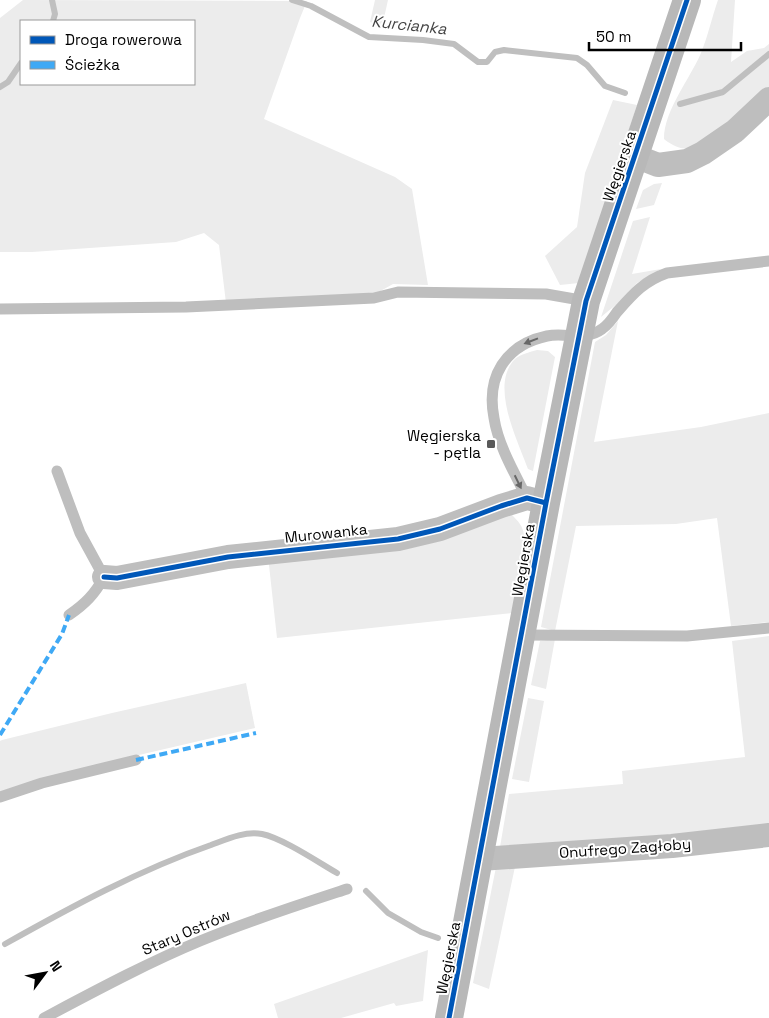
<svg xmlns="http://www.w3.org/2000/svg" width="769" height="1018" viewBox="0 0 769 1018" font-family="'Space Grotesk',sans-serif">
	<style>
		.green { fill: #ececec; fill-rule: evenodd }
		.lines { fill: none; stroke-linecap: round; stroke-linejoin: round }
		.stream { stroke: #bfbfbf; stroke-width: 6 }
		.lane { stroke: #bebebe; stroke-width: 11 }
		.street { stroke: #bebebe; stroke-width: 24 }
		.secondary { stroke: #b8b8b8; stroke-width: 28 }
		.quiet { stroke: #3fa9f5; stroke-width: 4; stroke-dasharray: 8 4; stroke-linecap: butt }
		.cycleway-casing { stroke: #fff; stroke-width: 8 }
		.cycleway { stroke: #0057b8; stroke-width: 5 }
		.oneway { fill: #686868 }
		.poi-dot { fill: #595959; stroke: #fff; stroke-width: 2 }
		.labels { text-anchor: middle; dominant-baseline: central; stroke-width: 4; stroke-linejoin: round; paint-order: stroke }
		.street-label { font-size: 15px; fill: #000; stroke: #fff }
		.poi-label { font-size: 15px; fill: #000; stroke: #fff; text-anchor: end }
		.water-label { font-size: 16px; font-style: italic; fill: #444; stroke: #fff }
	</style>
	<rect width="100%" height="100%" fill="#fff"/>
	<path class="green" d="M23,0L307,1L300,18L264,119L395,177L412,189L428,285L393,284L375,294L226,303L219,245L204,233L176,242L32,252H0V18ZM21,21H194V84H21Z
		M375,0H388L382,27L370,22Z
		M718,0H735L731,62L747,51L764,48L769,44V88C751,104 710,143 688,148C680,150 670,144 664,139C664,110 690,79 701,53C708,36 712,17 718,0Z
		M613,100L637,105L579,283L560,285L545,256L577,227L585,173Z
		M662,183L654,205L636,209L643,190L654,184Z
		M650,217L632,274L661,269L637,283L623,299L601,317L633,221Z
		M618,321L594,442L701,427L769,413V622L731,626L717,518L676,524L576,526L555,631L541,627L595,342L606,335Z
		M537,350L548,351L555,357L533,471L528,469L526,464C516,437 490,384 515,359C521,354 530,352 537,350Z
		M512,515C518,521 523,526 524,535C528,556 517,591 512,613L277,638L268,556Z
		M769,636V829L500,847L509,794L623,784L622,771L745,757L732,641Z
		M555,639L546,689L531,685L540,641Z
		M246,683L255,728L96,765L0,792V741L2,740L112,713Z
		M528,698L544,701L529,782L512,779Z
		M497,862H516L489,989L473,983Z
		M428,950L423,1001L396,1006L394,1003L341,1018H278L274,1004Z"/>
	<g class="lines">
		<path class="stream" d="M52,0L55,14L53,21
			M292,0L311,6L369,37L423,40L454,44L478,62H487L495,52L504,50L577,58L587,65L605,86L625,93
			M0,87L8,82L21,63
			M680,104L723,92L769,54
			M366,891L388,913L421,932L438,938
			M5,944C71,907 139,870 211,845C227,839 244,831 262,834C282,838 318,862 337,873"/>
		<path class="lane" d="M0,309L186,307L374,298L398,292L546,294L586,301
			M57,471L80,533L104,577C95,594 85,604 69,615
			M527,498C515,474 498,445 494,418C486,377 505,345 547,336C566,332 584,342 602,329C608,325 613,318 617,312C633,294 644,281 667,273L769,261
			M521,635L687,636L769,628
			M0,797L42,783L136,760
			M44,1018C95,991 147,963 200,941C248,921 298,905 347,889"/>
		<path class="street" d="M635,156L658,165L687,161L703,153L735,131L769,99
			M104,577L117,578L228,557L398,539L440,529L501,506L527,498L546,503
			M480,859L672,846L769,835"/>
		<path class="secondary" d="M449,1018L546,503L586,301L687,0"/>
		<path class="quiet" d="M0,735L62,634L69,615
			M136,760L256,733"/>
		<g class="cycleway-casing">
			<path id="cycleway" d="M104,577L117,578L228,557L398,539L440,529L501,506L527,498L546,503
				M449,1018L546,503L586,301L687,0"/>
		</g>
		<use href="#cycleway" class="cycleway"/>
	</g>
	<defs><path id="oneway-solid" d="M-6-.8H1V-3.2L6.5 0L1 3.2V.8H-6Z" transform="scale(1.25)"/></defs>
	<g class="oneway">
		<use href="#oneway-solid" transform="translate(531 341) rotate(159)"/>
		<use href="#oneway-solid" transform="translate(518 482) rotate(64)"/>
	</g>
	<rect class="poi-dot" x="486" y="439" width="10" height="10" rx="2.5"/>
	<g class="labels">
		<g class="street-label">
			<text transform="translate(619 166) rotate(-71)">Węgierska</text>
			<text transform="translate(326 533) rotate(-6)">Murowanka</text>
			<text transform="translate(523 560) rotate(-80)">Węgierska</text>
			<text transform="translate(625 848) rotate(-4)">Onufrego Zagłoby</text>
			<text transform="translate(186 932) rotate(-23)">Stary Ostrów</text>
			<text transform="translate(448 958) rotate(-79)">Węgierska</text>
		</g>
		<g class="poi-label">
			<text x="481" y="435">Węgierska<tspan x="481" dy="17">- pętla</tspan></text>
		</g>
		<g class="water-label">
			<text transform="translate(409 25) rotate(6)">Kurcianka</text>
		</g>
	</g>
	<rect x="20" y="20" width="175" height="65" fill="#ffffff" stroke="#999999"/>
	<rect x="30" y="36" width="25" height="8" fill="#0057b8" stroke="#999999"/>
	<text x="65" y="45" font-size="15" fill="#000000">Droga rowerowa</text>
	<rect x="30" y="61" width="25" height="8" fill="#3fa9f5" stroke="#999999"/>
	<text x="65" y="70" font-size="15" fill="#000000">Ścieżka</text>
	<g transform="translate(45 973) rotate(58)" stroke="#ffffff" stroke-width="4" paint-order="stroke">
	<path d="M0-4L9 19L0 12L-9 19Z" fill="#000000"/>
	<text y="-8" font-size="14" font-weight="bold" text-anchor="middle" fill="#000000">N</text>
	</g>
	<path d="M589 42v8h152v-8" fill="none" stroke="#000000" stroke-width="2.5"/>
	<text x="596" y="42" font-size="15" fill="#000000" stroke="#ffffff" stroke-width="4" paint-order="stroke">50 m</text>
</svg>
